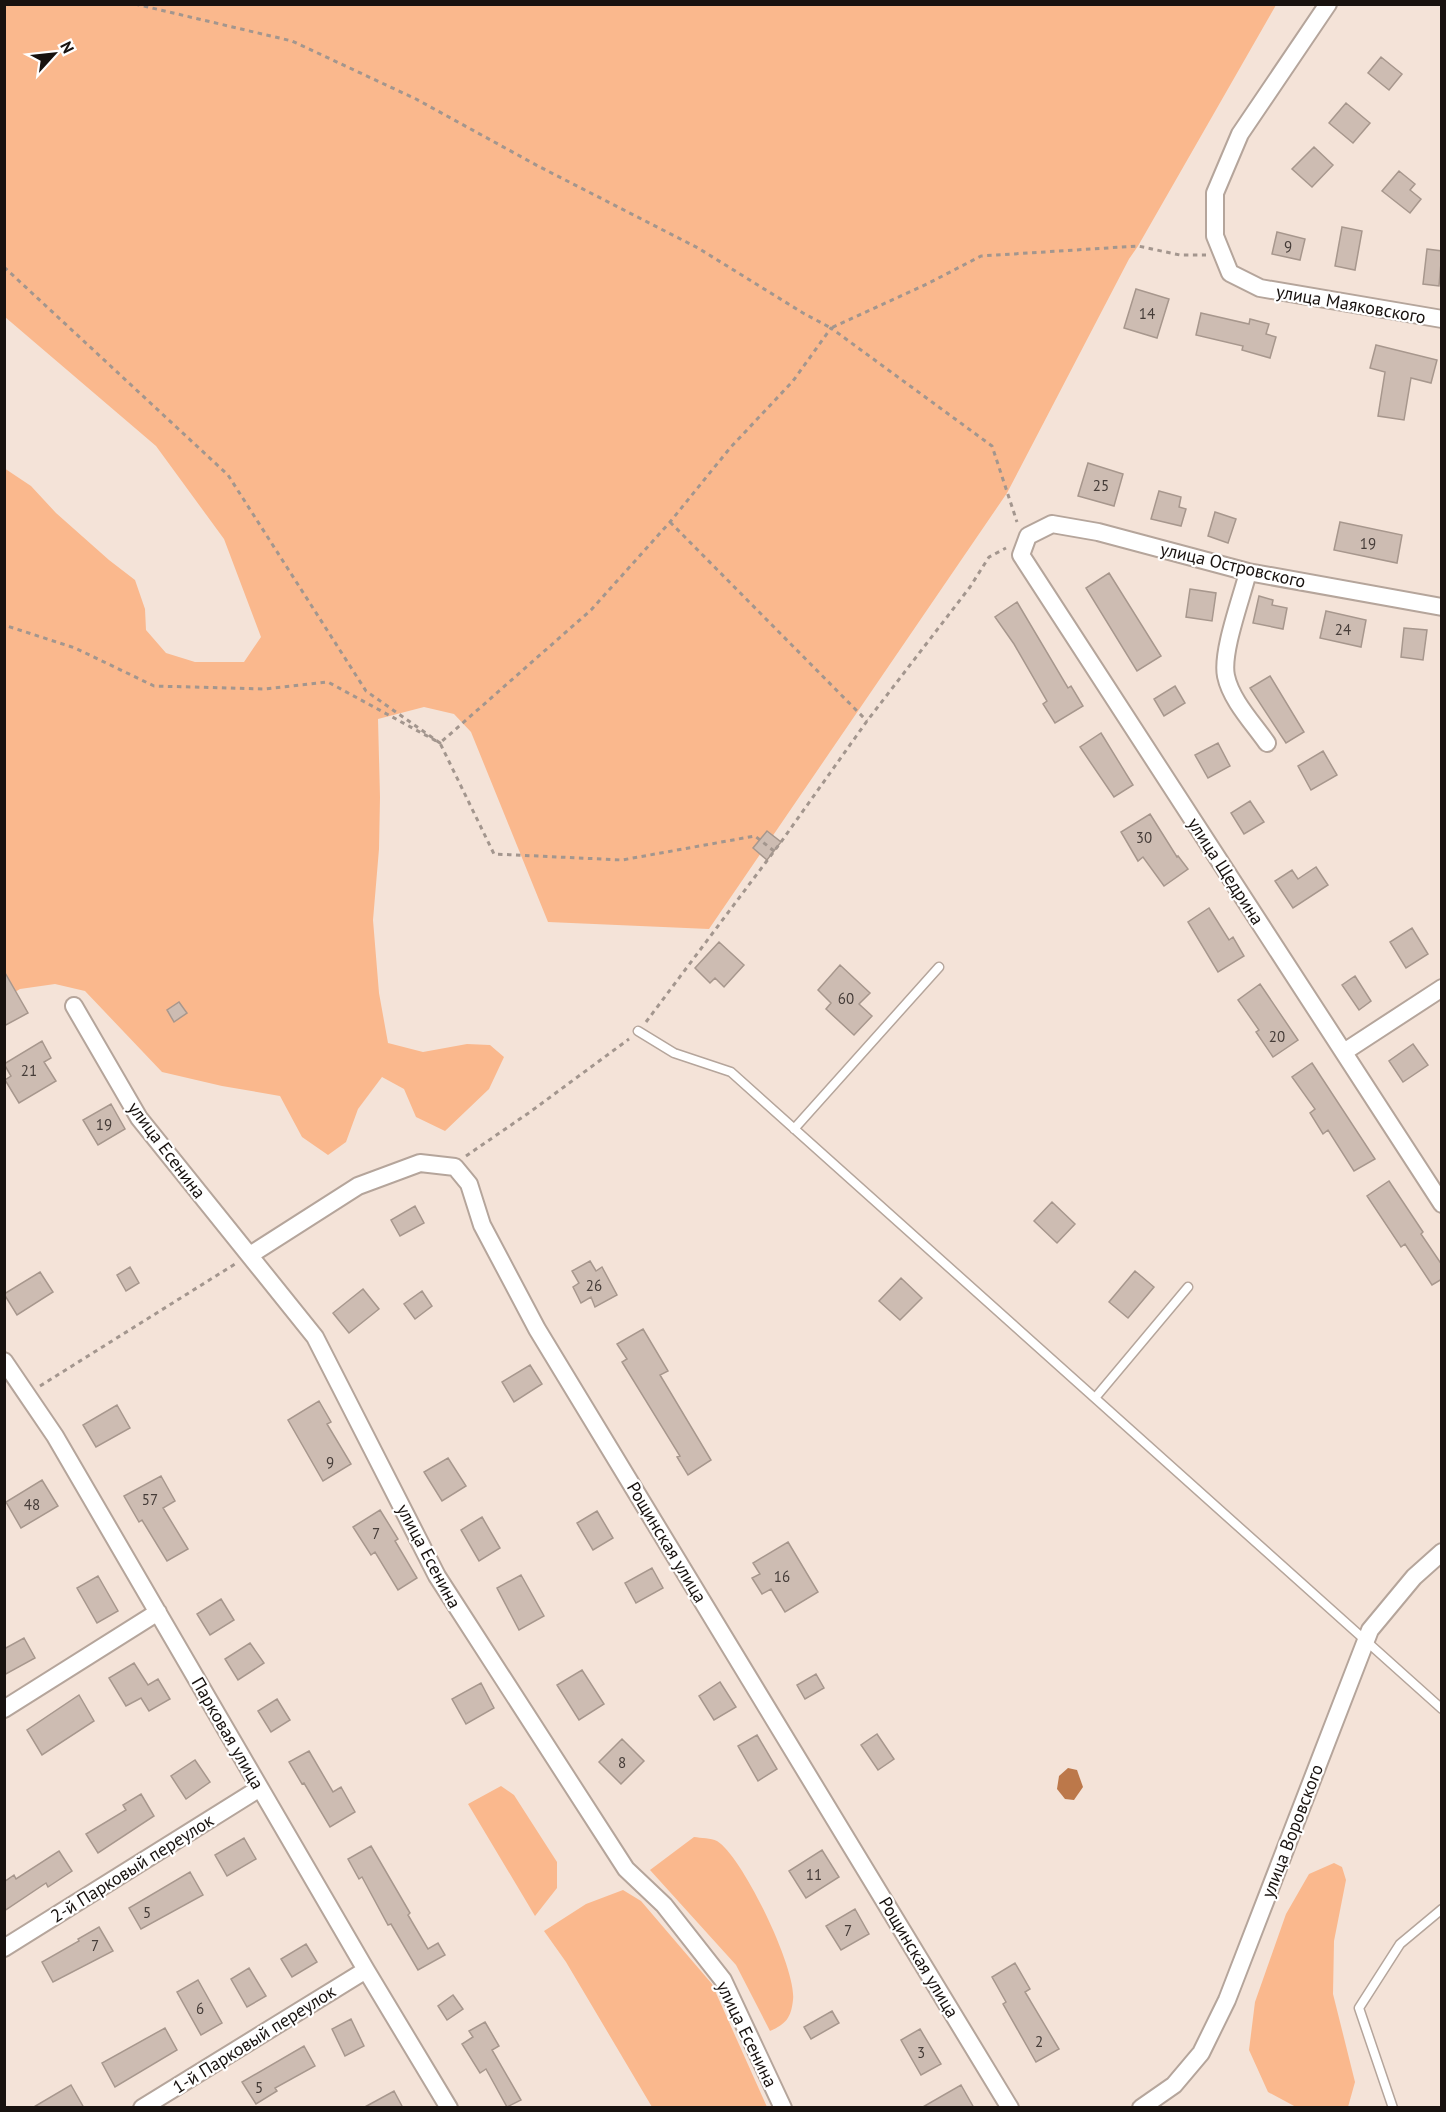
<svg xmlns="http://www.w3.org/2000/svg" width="1446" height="2112" viewBox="0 0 1446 2112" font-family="'PT Sans',sans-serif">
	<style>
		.green { fill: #fab88d }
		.water { fill: #bc784a }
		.building { fill: #cdbcb2; stroke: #a7978d; stroke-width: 1.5 }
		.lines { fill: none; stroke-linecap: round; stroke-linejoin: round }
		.service-casing { stroke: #b5a59b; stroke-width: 11 }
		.minor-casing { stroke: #b5a59b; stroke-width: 20 }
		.path { stroke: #a3968e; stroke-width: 3; stroke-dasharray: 4.5 4.5; stroke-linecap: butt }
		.service { stroke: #fff; stroke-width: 8 }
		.minor { stroke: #fff; stroke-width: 16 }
		.labels { text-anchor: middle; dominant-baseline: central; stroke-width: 4.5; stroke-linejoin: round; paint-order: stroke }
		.number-label { font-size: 15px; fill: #453c38 }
		.street-label { font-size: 18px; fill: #18120f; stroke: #fff }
	</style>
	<rect width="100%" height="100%" fill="#f4e3d8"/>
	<path class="green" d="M5,5H1276L1138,246L1129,259L1007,493L709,929L548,922L471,732L454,714L424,707L378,719L380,797L379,849L373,920L379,993L388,1043L423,1052L467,1044L490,1045L504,1057L489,1089L445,1131L416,1117L404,1089L382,1077L358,1109L346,1142L328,1155L302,1137L280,1096L222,1086L162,1072L85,991L55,984L20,989L5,998L4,468L31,486L56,513L109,560L135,580L145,609L146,630L166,653L195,662H244L261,637L224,539L156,446L5,317Z
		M501,1786L514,1795L557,1862V1888L535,1916L468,1804Z
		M694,1837C701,1838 711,1838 717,1841C743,1857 797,1970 793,2000C791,2018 786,2024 770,2031L736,1965L650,1870Z
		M1334,1863L1342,1867L1346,1880L1334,1941L1333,1994L1355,2082L1348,2107H1296L1268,2092L1249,2050L1255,2002L1286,1914L1309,1874Z
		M623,1890L641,1901L712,1984L767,2107H652L566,1962L544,1931L586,1904Z"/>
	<path class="water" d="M1068,1768L1077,1770L1083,1787L1074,1800L1065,1799L1057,1789L1059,1776Z"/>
	<path class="building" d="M1381,57L1402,74L1389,90L1368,73Z
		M1346,103L1370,123L1353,143L1329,123Z
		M1314,147L1333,165L1312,187L1292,169Z
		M1399,171L1415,184L1410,190L1421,199L1410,213L1382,191Z
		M1342,227L1362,231L1355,270L1335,266Z
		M1277,232L1305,239L1300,260L1272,254Z
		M1427,249L1442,251L1439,286L1423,284Z
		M1136,289L1169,299L1157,338L1124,328Z
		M1201,313L1249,324L1250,319L1269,324L1266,334L1276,337L1270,358L1242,350L1243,346L1196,335Z
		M1376,345L1437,360L1431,383L1411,378L1404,420L1378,416L1385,372L1370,368Z
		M1088,463L1123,474L1114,506L1078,496Z
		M1159,491L1181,497L1179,507L1186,509L1181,526L1151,519Z
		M1215,512L1236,519L1228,543L1208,536Z
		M1340,522L1402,535L1397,563L1334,550Z
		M1109,573L1161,656L1137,671L1086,588Z
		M1190,589L1216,593L1212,621L1186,617Z
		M1259,596L1273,600L1272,605L1287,608L1283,629L1253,623Z
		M1017,602L1068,688L1071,686L1083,706L1055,723L1043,704L1047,701L1014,644L995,617Z
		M1326,611L1366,620L1361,647L1320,638Z
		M1404,628L1427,630L1423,660L1401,657Z
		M1270,676L1304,732L1286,743L1250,688Z
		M1175,686L1185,703L1164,716L1154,699Z
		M1101,733L1133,785L1114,797L1080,747Z
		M1218,743L1230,766L1208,778L1195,755Z
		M1323,751L1337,775L1311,790L1298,766Z
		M1250,801L1264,822L1244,834L1231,813Z
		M1150,814L1177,857L1178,856L1188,869L1164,886L1143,857L1138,861L1121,832Z
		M767,831L781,842L767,860L753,848Z
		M1316,867L1328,885L1293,908L1275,881L1292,870L1298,879Z
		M1209,908L1229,940L1233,937L1244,956L1218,972L1188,922Z
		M1412,928L1428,954L1406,968L1390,942Z
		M719,942L744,965L724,987L715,978L710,983L695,968Z
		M840,965L870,993L859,1004L872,1016L854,1035L826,1009L831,1003L818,990Z
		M4,971L28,1013L4,1026Z
		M1355,976L1371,1001L1359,1010L1342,985Z
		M1260,984L1298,1040L1273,1057L1256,1032L1259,1030L1238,1000Z
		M179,1002L187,1013L174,1022L167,1010Z
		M42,1041L51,1058L44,1062L56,1081L19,1103L5,1080L11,1076L4,1064Z
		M1413,1044L1428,1065L1403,1082L1389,1061Z
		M1312,1063L1375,1159L1354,1171L1328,1130L1323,1134L1310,1113L1315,1109L1292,1077Z
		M111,1104L125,1129L98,1145L83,1120Z
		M1389,1181L1423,1232L1421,1234L1442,1265V1279L1432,1285L1405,1244L1401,1247L1367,1196Z
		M1052,1202L1075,1224L1057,1243L1034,1221Z
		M415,1206L424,1223L400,1236L391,1220Z
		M590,1261L596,1271L602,1267L617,1295L595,1307L591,1297L581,1303L573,1287L579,1283L572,1271Z
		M130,1267L139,1283L126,1291L117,1275Z
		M1135,1271L1154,1287L1128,1318L1109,1302Z
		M40,1272L53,1292L17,1315L4,1294Z
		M901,1278L922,1298L900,1320L879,1301Z
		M363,1289L379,1309L349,1333L333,1313Z
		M422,1291L432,1306L415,1319L404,1304Z
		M643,1329L668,1371L660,1375L711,1460L688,1475L677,1457L680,1456L622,1362L627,1359L617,1344Z
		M530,1365L542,1384L514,1402L502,1382Z
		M319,1401L331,1422L327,1424L351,1464L323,1481L288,1420Z
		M117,1405L130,1428L96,1447L83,1425Z
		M448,1458L466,1486L442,1501L424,1472Z
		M161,1476L175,1501L163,1508L188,1549L167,1561L142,1520L139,1522L124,1496Z
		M42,1480L58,1506L21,1528L6,1502Z
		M380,1510L398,1539L395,1541L417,1578L398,1590L375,1552L371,1555L353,1527Z
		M597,1511L613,1538L593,1550L577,1523Z
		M482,1517L500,1548L479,1561L461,1530Z
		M788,1542L818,1592L785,1612L771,1589L762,1594L752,1578L760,1574L753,1563Z
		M652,1568L663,1588L636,1603L625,1583Z
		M521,1575L544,1616L519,1630L497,1588Z
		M98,1576L118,1611L97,1623L77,1588Z
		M221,1599L234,1620L210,1635L197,1614Z
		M24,1638L35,1658L4,1675V1649Z
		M250,1643L264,1663L238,1680L225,1659Z
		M134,1663L148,1685L158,1679L170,1699L149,1711L141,1698L126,1706L109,1678Z
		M582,1670L604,1704L579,1720L557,1685Z
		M816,1674L824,1688L805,1699L797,1685Z
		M720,1682L736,1707L714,1720L699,1696Z
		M481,1683L494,1708L466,1724L452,1699Z
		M79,1695L94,1721L42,1755L27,1730Z
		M277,1699L290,1720L271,1732L258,1711Z
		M877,1734L894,1759L878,1770L861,1745Z
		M757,1735L777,1769L758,1781L738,1746Z
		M622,1739L644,1761L621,1784L599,1762Z
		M309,1751L333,1792L341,1787L355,1812L330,1827L304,1783L302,1784L289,1762Z
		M195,1760L210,1782L186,1799L171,1776Z
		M141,1794L154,1816L98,1853L86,1834L126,1810L123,1805Z
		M244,1838L256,1859L227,1876L215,1855Z
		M371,1846L410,1913L408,1915L428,1949L438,1943L445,1955L418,1970L391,1924L388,1925L362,1877L359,1879L348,1859Z
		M822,1850L839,1877L806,1898L789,1871Z
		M59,1851L72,1871L48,1887L46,1883L4,1911V1882L14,1875L16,1879Z
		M190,1872L203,1895L141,1929L129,1908Z
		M855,1909L869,1934L841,1950L826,1926Z
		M99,1927L113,1951L53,1982L42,1962L79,1941L78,1939Z
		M306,1944L317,1962L292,1977L281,1959Z
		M1015,1963L1030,1989L1025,1992L1059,2049L1036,2062L1003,2004L1006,2002L992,1977Z
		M249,1968L266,1996L247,2007L231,1979Z
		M198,1980L222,2023L201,2035L177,1992Z
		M453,1995L463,2009L447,2020L438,2006Z
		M832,2011L839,2023L811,2039L804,2027Z
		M351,2019L364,2046L345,2056L332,2029Z
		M485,2022L499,2046L492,2050L521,2100L507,2107L486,2069L480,2073L462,2044L473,2037L469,2031Z
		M165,2028L177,2050L115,2087L102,2063Z
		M920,2029L941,2064L921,2075L901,2040Z
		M304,2046L315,2066L275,2088L277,2091L256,2104L242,2082Z
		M71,2085L84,2108H32Z
		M961,2085L974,2108H921Z
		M394,2091L403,2108H363Z"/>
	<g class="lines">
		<g class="service-casing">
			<path id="service" d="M638,1031L674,1053L731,1072L1442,1709
				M794,1129L939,967
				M1095,1398L1188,1287
				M1393,2108L1359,2008L1400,1944L1442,1909"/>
		</g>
		<g class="minor-casing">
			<path id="minor" d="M1328,4L1240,134L1215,193V236L1230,273L1260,288L1442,319
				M1248,572C1242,597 1221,652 1226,676C1231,700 1253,723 1267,743
				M1442,607L1248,572L1098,532L1052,524L1028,536L1021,555L1442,1204
				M74,1006L139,1118L315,1337L437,1576L626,1869L664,1905L723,1980L783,2108
				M1344,1052L1442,988
				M250,1255L358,1186L420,1163L455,1167L469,1184L482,1225L537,1329L1010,2108
				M4,1361L55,1436L366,1970L449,2108
				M4,1709L158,1612
				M4,1948L260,1788
				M142,2108L366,1970
				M1141,2108L1174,2085L1201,2053L1227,2000L1370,1630L1414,1577L1442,1552"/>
		</g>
		<path class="path" d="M135,4L292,41L416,99L538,166L698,248L803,313L831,328L927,284L981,256L1138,246L1180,255H1206
			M4,267L228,475L366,691L440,743L328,682L264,689L154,686L75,648L4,625
			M670,522L867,721
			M774,851L755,836L622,860L494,854L440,743L591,610L670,522L730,448L793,381L831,328L992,446L1017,522
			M646,1022L781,842L867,721L970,587L989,557L1006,548
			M466,1156L530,1112L629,1039
			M40,1386L235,1264"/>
		<use href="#service" class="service"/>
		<use href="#minor" class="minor"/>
	</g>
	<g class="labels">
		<g class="number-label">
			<text x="1288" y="246">9</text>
			<text x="1147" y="313">14</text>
			<text x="1101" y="485">25</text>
			<text x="1368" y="543">19</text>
			<text x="1343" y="629">24</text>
			<text x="1144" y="837">30</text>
			<text x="846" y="998">60</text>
			<text x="1277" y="1036">20</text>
			<text x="29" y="1070">21</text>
			<text x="104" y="1124">19</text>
			<text x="594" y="1285">26</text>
			<text x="330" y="1462">9</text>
			<text x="150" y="1499">57</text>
			<text x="32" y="1504">48</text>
			<text x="376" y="1533">7</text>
			<text x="782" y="1576">16</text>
			<text x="622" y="1762">8</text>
			<text x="814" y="1874">11</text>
			<text x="147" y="1912">5</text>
			<text x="848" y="1930">7</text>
			<text x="95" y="1945">7</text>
			<text x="200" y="2008">6</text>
			<text x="1039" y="2041">2</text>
			<text x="921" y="2052">3</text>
			<text x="259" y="2087">5</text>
		</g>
		<g class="street-label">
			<text transform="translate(1351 304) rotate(10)">улица Маяковского</text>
			<text transform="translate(1233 565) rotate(13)">улица Островского</text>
			<text transform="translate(1226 871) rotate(57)">улица Щедрина</text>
			<text transform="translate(167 1150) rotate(53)">улица Есенина</text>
			<text transform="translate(667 1542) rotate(59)">Рощинская улица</text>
			<text transform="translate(429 1556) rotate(62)">улица Есенина</text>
			<text transform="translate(228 1733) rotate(60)">Парковая улица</text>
			<text transform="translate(1292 1831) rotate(-69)">улица Воровского</text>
			<text transform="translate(132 1868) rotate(-32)">2-й Парковый переулок</text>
			<text transform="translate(919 1957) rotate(59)">Рощинская улица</text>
			<text transform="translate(747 2034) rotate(64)">улица Есенина</text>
			<text transform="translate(254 2039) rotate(-32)">1-й Парковый переулок</text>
		</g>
	</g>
	<rect width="1446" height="2112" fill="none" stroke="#18120f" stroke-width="12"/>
	<g transform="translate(54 54) rotate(63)" stroke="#ffffff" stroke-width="4.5" paint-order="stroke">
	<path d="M0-4.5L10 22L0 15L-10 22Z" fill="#18120f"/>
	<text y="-9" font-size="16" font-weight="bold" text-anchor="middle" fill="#18120f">N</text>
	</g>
</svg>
